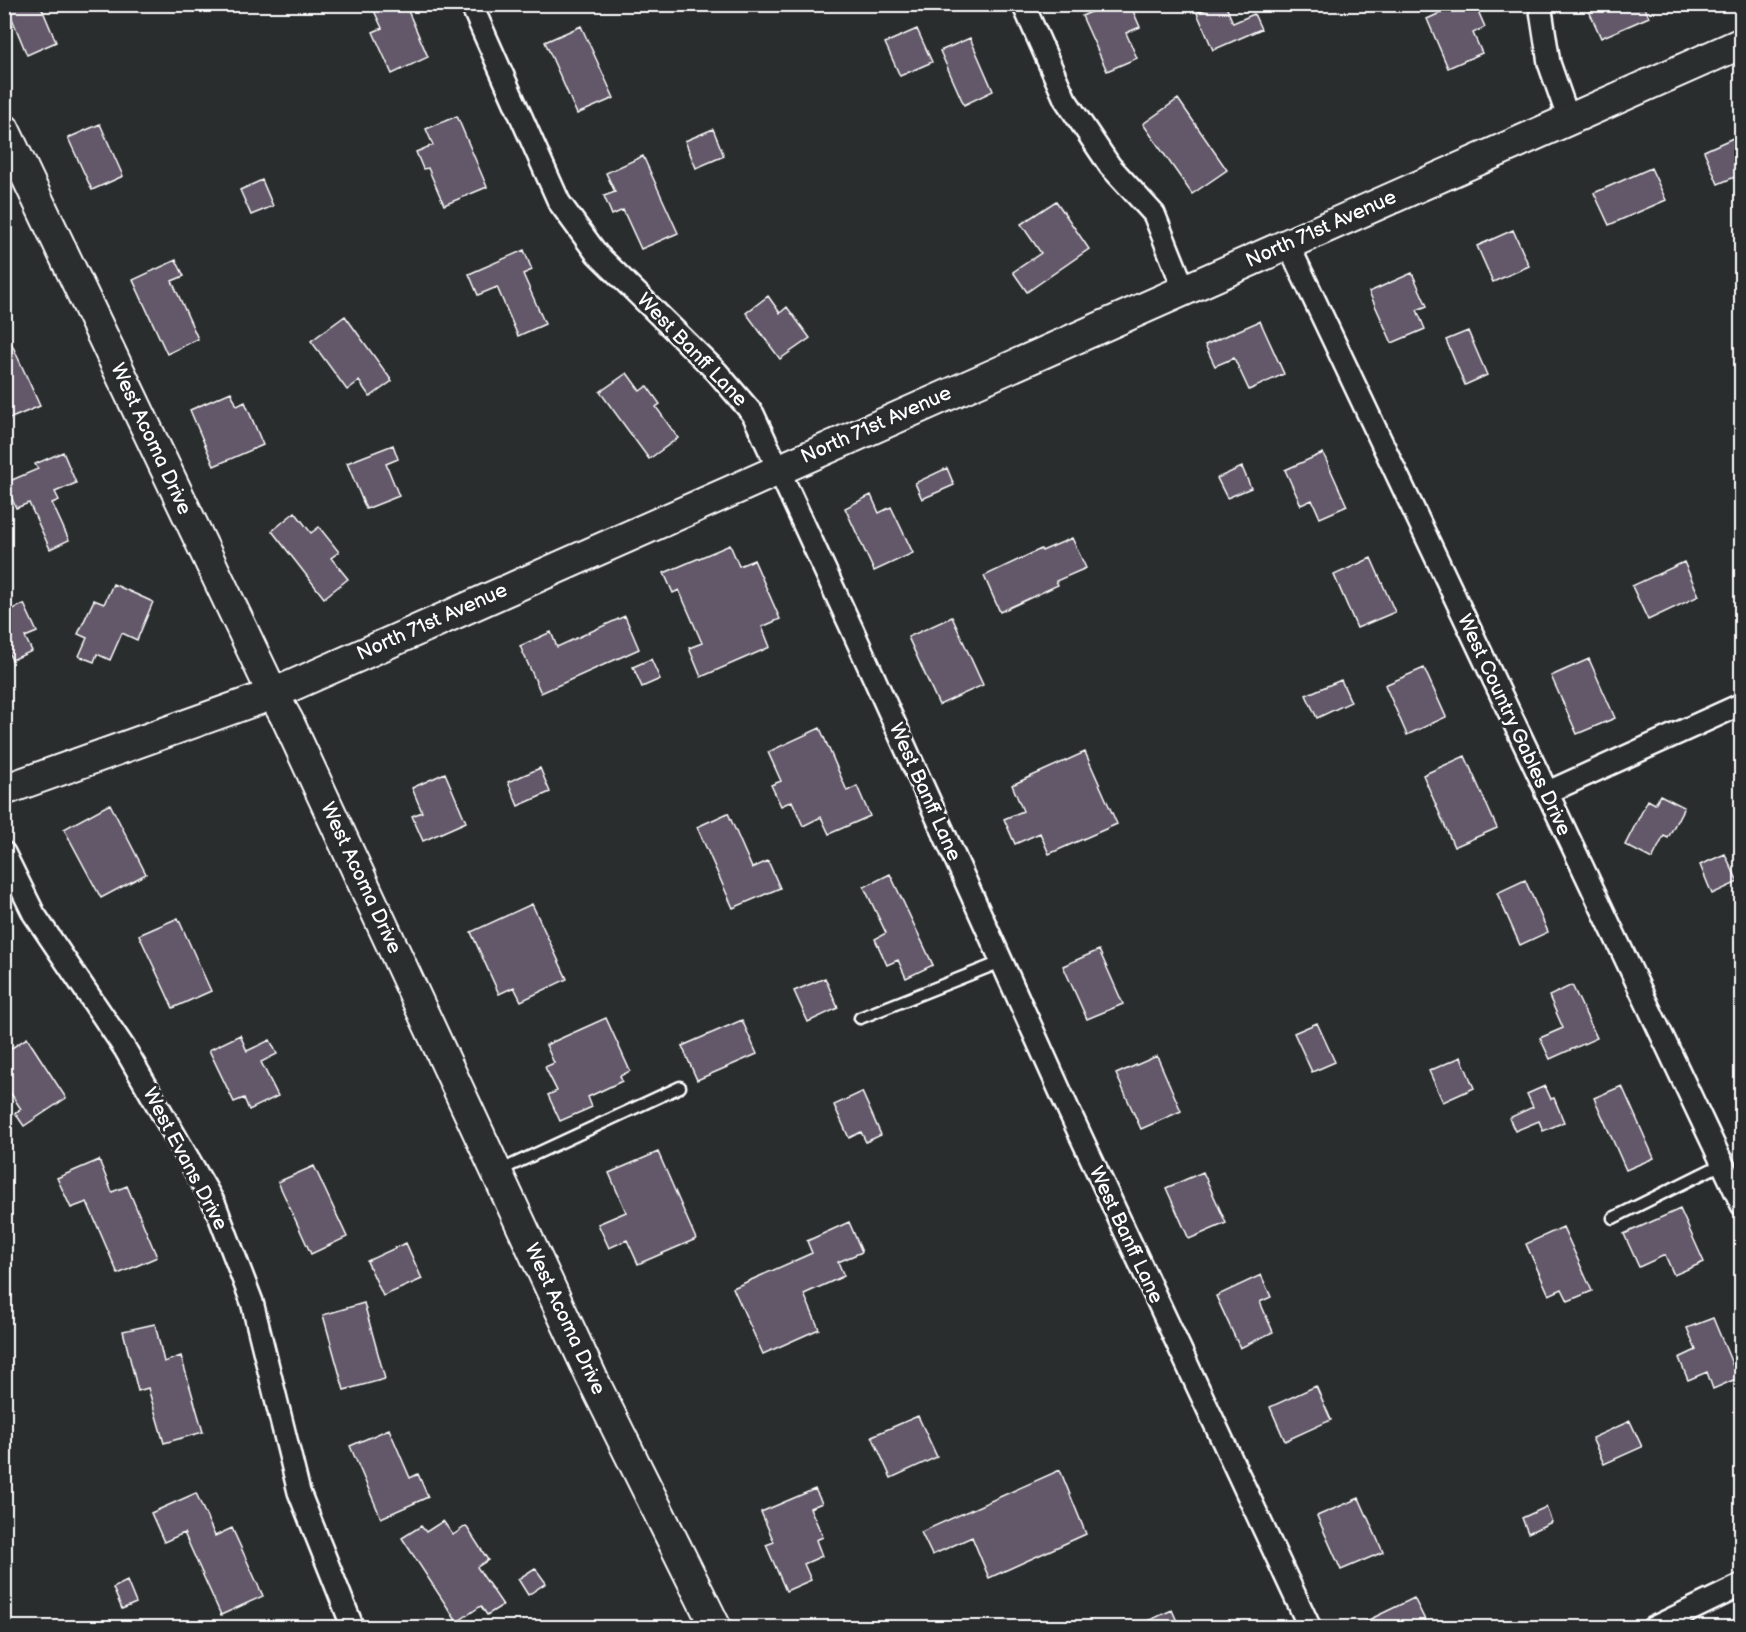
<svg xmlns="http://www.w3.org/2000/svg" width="1746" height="1632" viewBox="0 0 1746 1632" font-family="'Balsamiq Sans',sans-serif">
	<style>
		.building { fill: #625969; stroke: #fff; stroke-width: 1.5 }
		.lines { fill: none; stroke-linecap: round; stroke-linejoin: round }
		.lane-casing { stroke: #fff; stroke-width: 15 }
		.street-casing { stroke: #fff; stroke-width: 26 }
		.secondary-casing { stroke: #fff; stroke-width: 34 }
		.lane { stroke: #2a2d2e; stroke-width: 10 }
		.street { stroke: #2a2d2e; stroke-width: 21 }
		.secondary { stroke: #2a2d2e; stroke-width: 30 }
		.labels { text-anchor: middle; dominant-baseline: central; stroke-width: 6; stroke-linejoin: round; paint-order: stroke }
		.street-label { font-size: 20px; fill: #fff; stroke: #2a2d2e }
	</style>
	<rect width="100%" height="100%" fill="#2a2d2e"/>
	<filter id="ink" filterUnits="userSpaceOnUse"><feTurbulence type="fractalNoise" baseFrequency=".0167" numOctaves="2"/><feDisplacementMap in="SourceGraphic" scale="12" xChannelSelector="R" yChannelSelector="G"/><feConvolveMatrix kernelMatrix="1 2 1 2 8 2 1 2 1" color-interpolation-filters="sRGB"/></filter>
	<g filter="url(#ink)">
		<path class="building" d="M6,4H40L56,42L27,55Z
			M371,4H405L428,57L392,74L373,32L382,28Z
			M1109,4H1130L1140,27L1126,33L1137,58L1107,71L1082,16Z
			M1217,4H1225L1233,23L1254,14L1261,29L1213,50L1197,13Z
			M1460,4H1475L1485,27L1473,33L1482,53L1448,68L1427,19Z
			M1586,4H1643L1649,17L1601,38Z
			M581,26L614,98L577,114L545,42Z
			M917,29L932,62L900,76L885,43Z
			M970,38L993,91L964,105L940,51Z
			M1178,99L1227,170L1192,194L1143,124Z
			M457,116L487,187L444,205L428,168L423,169L416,152L433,145L426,129Z
			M100,124L123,176L92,190L68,138Z
			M713,129L724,156L696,168L685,141Z
			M1742,134V174L1718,184L1704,151Z
			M643,156L678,233L641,249L623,210L612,215L604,196L615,192L606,173Z
			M1651,168L1666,200L1609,225L1594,193Z
			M262,180L273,206L251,215L240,190Z
			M1056,201L1089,249L1027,292L1013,272L1041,253L1021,224Z
			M1513,230L1529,266L1493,282L1477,246Z
			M524,250L532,270L523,274L545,324L518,336L497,287L478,295L469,274Z
			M176,260L184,276L172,281L198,339L167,354L133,280Z
			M1412,273L1427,306L1417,310L1425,329L1392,343L1369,292Z
			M768,296L780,313L787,307L810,338L780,359L746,313Z
			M345,316L392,381L370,397L359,381L347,390L311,341Z
			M1260,321L1284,374L1249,390L1234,358L1215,366L1205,345Z
			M4,327L40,406L9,419L4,410Z
			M1468,331L1487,375L1465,385L1446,340Z
			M627,373L640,391L647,386L660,404L656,407L678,438L649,459L600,392Z
			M231,392L237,406L245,402L263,445L214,466L190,410Z
			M393,445L398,459L386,464L399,496L366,509L347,463Z
			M63,452L76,483L55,492L59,500L52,503L69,540L50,549L29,503L16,508L5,483L38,469L35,464Z
			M1323,453L1347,506L1320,518L1312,500L1301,505L1285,470Z
			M1242,467L1251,488L1227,498L1217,478Z
			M947,468L954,485L922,499L915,483Z
			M871,495L879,513L891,507L913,553L874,571L845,508Z
			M295,512L311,533L319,527L339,552L331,558L348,579L324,598L272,531Z
			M1072,538L1086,568L1056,581L1058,585L1000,612L984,576L1041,549L1042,551Z
			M730,545L739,566L754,560L780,619L762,627L770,647L701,677L689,648L702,643L679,590L673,593L664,573Z
			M1371,558L1395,612L1357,628L1334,575Z
			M1684,562L1699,596L1648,620L1632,586Z
			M113,584L153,602L137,640L122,633L110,660L97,654L94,662L79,656L87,638L78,634L94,600L104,604Z
			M24,604L37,632L25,637L32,651L12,660L4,643V613Z
			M625,616L639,649L541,693L520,646L551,632L557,647Z
			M952,617L983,685L939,705L908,637Z
			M651,659L660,679L642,687L633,667Z
			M1589,659L1615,718L1577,734L1551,676Z
			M1424,668L1446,717L1407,735L1385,685Z
			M1341,680L1351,702L1317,718L1306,695Z
			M820,728L847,791L857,786L870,816L829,834L821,817L803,826L792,801L781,806L771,785L781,781L768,752Z
			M1085,752L1117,824L1049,854L1040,833L1015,844L1004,819L1023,811L1012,785Z
			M1465,756L1497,828L1454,847L1423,775Z
			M540,768L550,792L518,806L508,782Z
			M445,773L466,822L423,841L412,816L422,812L412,788Z
			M1660,795L1684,807L1668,838L1664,836L1652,859L1625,845L1648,800L1655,804Z
			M110,804L146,874L101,898L64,829Z
			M728,813L752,868L768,861L780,888L733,908L697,827Z
			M1725,854L1738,882L1712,894L1700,865Z
			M890,874L933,965L906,978L898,960L887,965L875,939L886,933L864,887Z
			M1525,880L1548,932L1520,945L1497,893Z
			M532,904L567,979L521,1001L514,987L499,994L471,932Z
			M178,918L211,991L173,1008L139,935Z
			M1099,950L1123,1004L1087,1019L1063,966Z
			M825,978L838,1008L808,1022L794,991Z
			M1572,985L1597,1038L1550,1059L1540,1038L1563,1028L1549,996Z
			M606,1018L630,1071L620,1076L622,1081L588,1097L592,1107L560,1121L548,1095L557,1091L545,1067L554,1063L546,1045Z
			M742,1020L757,1054L697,1080L682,1046Z
			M1317,1023L1335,1062L1312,1072L1294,1033Z
			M240,1035L247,1051L270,1040L277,1054L261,1062L278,1096L249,1110L244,1098L234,1102L209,1050Z
			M27,1038L66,1098L24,1126L15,1113L21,1109L4,1083V1053Z
			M1157,1056L1181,1111L1141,1129L1116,1074Z
			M1461,1057L1474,1088L1443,1102L1429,1071Z
			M1545,1086L1551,1099L1554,1098L1564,1122L1543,1131L1539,1121L1515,1131L1509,1118L1533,1107L1527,1094Z
			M1622,1086L1654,1158L1626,1170L1594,1098Z
			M862,1092L881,1135L866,1142L861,1132L849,1138L834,1105Z
			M658,1152L696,1239L638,1264L627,1240L609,1248L598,1224L626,1212L609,1173Z
			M99,1160L112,1192L127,1186L157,1257L118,1274L87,1202L71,1208L57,1178Z
			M314,1166L347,1237L311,1254L278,1182Z
			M1203,1172L1226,1223L1189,1239L1166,1188Z
			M1680,1209L1704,1262L1674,1275L1665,1255L1639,1267L1624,1234Z
			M849,1222L862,1252L838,1262L844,1276L804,1294L819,1329L763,1354L733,1288L812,1253L807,1241Z
			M1563,1227L1592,1291L1568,1301L1562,1289L1549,1295L1526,1244Z
			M406,1243L422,1279L383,1296L367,1261Z
			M1261,1275L1271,1297L1260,1302L1273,1332L1240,1348L1216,1296Z
			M364,1303L385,1379L344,1390L323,1315Z
			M1713,1318L1738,1378L1713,1389L1707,1372L1688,1380L1679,1358L1696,1350L1687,1328Z
			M155,1324L164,1362L181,1356L203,1432L164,1443L148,1388L138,1391L123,1331Z
			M1316,1386L1331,1420L1285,1441L1270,1407Z
			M918,1416L937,1457L891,1478L872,1436Z
			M1630,1421L1642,1447L1604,1464L1592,1438Z
			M389,1429L410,1478L418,1474L428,1497L381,1518L350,1446Z
			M1060,1470L1086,1534L989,1578L972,1537L932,1555L921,1532Z
			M815,1489L822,1503L810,1508L823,1537L816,1540L822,1556L804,1564L811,1580L786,1591L766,1545L774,1542L761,1512Z
			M196,1493L215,1536L232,1528L263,1596L221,1615L184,1533L164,1542L151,1513Z
			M1359,1498L1383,1552L1341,1570L1317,1516Z
			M1546,1507L1552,1522L1528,1533L1522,1518Z
			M443,1521L453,1535L466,1526L488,1560L477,1567L503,1605L487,1615L481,1606L457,1622L402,1538L421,1526L426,1532Z
			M535,1568L546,1583L528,1595L518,1579Z
			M127,1581L136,1603L122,1609L113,1588Z
			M1414,1598L1426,1622L1414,1628H1352Z
			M1172,1610L1180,1628H1132Z"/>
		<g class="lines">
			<g class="lane-casing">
				<path id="lane" d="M860,1018L1001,962
					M499,1171L680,1087
					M1613,1218L1722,1164"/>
			</g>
			<g class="street-casing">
				<path id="street" d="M471,4L559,202L597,254L717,372L753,414L852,629L1069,1111L1310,1628
					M1023,4L1065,99L1110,166L1154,214L1184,289
					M1540,4L1549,63L1569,120
					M1288,244L1742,1205
					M1546,793L1742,704
					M4,853L34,914L125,1049L215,1205L252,1302L299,1492L353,1628
					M1653,1628L1742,1585"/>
			</g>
			<g class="secondary-casing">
				<path id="secondary" d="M4,129L273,694L288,721L592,1378L716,1628
					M4,790L273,694L1742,43"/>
			</g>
			<use href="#lane" class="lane"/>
			<use href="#street" class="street"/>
			<use href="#secondary" class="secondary"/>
		</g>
	</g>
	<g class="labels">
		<g class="street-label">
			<text transform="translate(1321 229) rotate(-24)">North 71st Avenue</text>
			<text transform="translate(692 350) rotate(46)">West Banff Lane</text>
			<text transform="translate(876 425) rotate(-24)">North 71st Avenue</text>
			<text transform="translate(151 439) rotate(65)">West Acoma Drive</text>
			<text transform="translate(432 622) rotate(-24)">North 71st Avenue</text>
			<text transform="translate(1514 725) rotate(65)">West Country Gables Drive</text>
			<text transform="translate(925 792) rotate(66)">West Banff Lane</text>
			<text transform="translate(361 878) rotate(65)">West Acoma Drive</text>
			<text transform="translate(185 1159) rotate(62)">West Evans Drive</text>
			<text transform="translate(1126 1235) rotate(65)">West Banff Lane</text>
			<text transform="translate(565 1319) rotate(65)">West Acoma Drive</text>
		</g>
	</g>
	<rect width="1746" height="1632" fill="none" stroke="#2a2d2e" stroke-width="24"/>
	<rect x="12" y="12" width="1722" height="1608" fill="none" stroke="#fff" stroke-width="2" filter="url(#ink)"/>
</svg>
